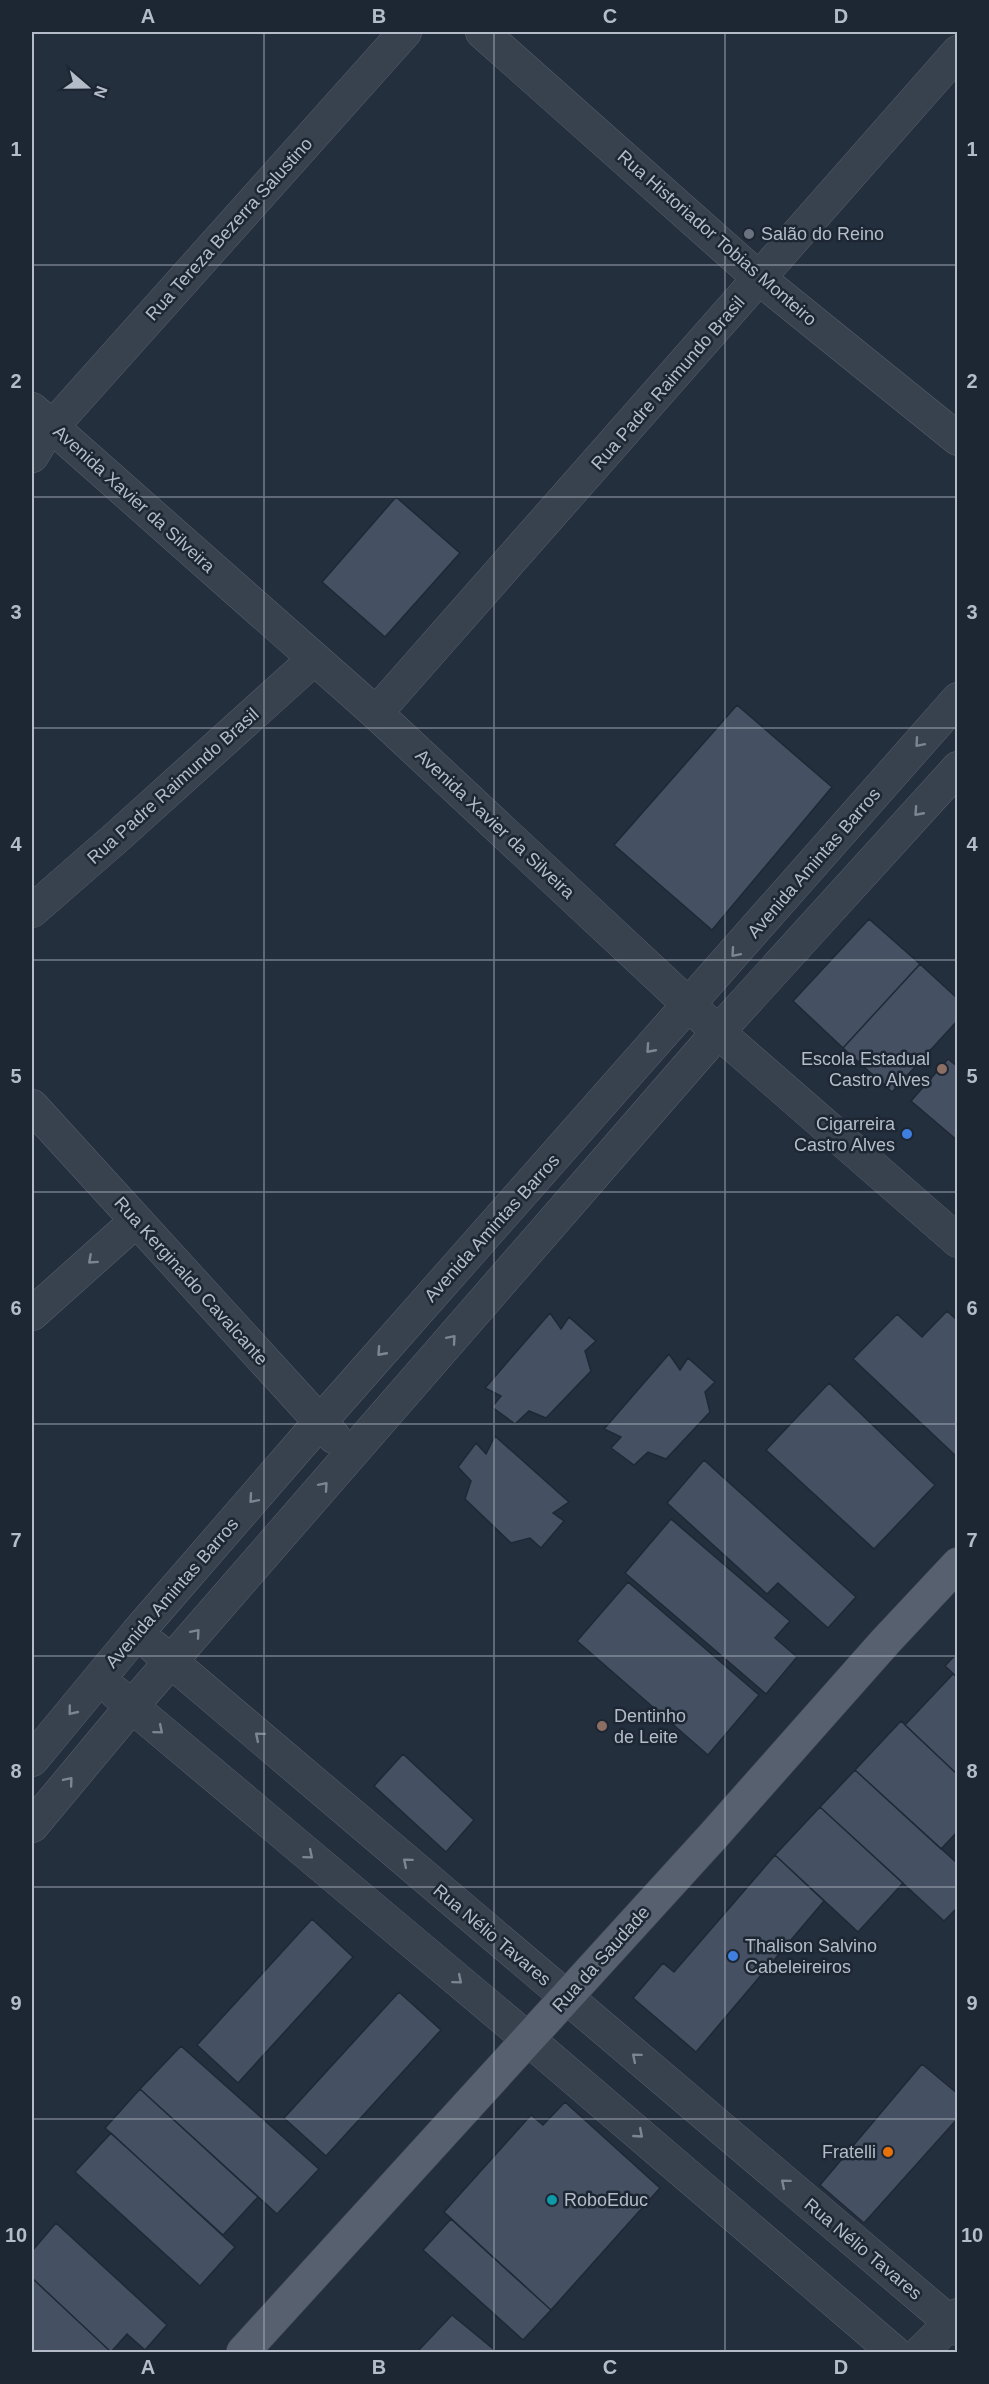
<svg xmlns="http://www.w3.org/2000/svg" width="989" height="2384" viewBox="0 0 989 2384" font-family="Arial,sans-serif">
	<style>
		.building { fill: #455162; stroke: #1f2835; stroke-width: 1.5 }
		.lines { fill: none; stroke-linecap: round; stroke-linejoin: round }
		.minor-casing { stroke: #565f6c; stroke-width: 34 }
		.major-casing { stroke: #414a57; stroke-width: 34 }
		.minor { stroke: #38414e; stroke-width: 33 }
		.major { stroke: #56606e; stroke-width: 33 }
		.oneway { stroke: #7c8592 }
		.grid { fill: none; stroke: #b4bcc9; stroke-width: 1.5; stroke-opacity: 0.55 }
		.worship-dot { fill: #6b7280; stroke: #1d2633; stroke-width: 2 }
		.education-dot { fill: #8d6e63; stroke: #1d2633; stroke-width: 2 }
		.shop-dot { fill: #3f7fe0; stroke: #1d2633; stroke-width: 2 }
		.food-dot { fill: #e8710a; stroke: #1d2633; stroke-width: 2 }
		.culture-dot { fill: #0f9aa8; stroke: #1d2633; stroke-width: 2 }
		.labels { text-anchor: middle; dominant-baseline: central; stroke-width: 5; stroke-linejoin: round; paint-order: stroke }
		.street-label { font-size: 18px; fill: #b4bcc9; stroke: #1d2633 }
		.poi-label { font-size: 18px; fill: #b4bcc9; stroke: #1d2633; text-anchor: start }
		.neatline { fill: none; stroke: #b4bcc9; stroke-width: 2 }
		.grid-label { font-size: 20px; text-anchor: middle; font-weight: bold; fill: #b4bcc9 }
	</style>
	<rect width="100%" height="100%" fill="#242f3e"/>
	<path class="building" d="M396,497L460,553L385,637L322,582Z
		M737,705L832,787L712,930L614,845Z
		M869,919L920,964L843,1048L793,1001Z
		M920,964L958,999V1020L892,1092L843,1048Z
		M948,1059L958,1067V1141L911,1101Z
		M947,1311L958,1321V1458L853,1359L897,1314L922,1337Z
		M550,1313L561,1329L569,1317L596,1341L585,1351L591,1371L546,1418L529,1411L515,1424L492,1407L501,1396L485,1388Z
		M669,1354L680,1370L688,1358L715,1382L705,1392L710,1412L666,1459L648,1452L634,1465L611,1448L621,1437L604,1429Z
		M829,1383L935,1485L874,1549L766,1450Z
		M495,1436L569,1502L553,1513L564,1521L541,1548L530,1538L511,1543L465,1499L471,1481L458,1467L476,1443L486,1454Z
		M704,1460L856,1597L828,1628L778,1583L767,1594L667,1503Z
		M671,1519L790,1621L775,1638L797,1657L766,1694L625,1573Z
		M628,1582L759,1695L708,1755L577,1641Z
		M958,1652V1678L945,1666Z
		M953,1674L958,1678V1775L905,1725Z
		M901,1721L958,1775V1831L941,1849L855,1770Z
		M403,1754L474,1820L446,1852L374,1786Z
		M855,1770L958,1864V1907L944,1921L820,1807Z
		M820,1807L903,1883L858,1932L775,1855Z
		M775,1855L824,1901L696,2052L633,1998L663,1963L674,1972Z
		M312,1919L353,1957L238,2083L197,2045Z
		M399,1992L441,2030L326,2156L284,2118Z
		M181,2046L319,2169L277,2214L140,2089Z
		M922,2064L958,2094V2118L864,2223L820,2185Z
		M140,2089L258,2197L223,2235L105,2128Z
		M565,2102L660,2188L551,2310L444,2212L531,2115L543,2125Z
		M111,2133L235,2247L200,2286L75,2172Z
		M451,2219L551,2310L523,2340L423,2250Z
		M56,2223L167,2325L145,2350L127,2334L111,2352L32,2278V2251Z
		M32,2278L111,2352H112L32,2351Z
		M452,2315L497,2352H417Z"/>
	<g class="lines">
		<g class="minor-casing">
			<path id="minor" d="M482,32L760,279L958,439
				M32,409L376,713L718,1032L958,1241
				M32,456L44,436L405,32
				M376,713L958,52
				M32,911L118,836L314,659
				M32,1106L334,1437
				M32,1314L136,1221
				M154,1647L958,2329
				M116,1693L528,2039L894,2352
				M32,1760L137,1633L319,1423L958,699
				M32,1826L132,1706L718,1032L958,768
				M921,2352L958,2315"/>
		</g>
		<g class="major-casing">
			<path id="major" d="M243,2352L714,1835L885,1642L958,1564"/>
		</g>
		<use href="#minor" class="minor"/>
		<use href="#major" class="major"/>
	</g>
	<defs><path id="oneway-chevron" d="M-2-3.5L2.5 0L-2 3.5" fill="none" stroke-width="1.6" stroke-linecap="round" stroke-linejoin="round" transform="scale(1.5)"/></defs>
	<g class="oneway">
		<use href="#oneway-chevron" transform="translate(919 743) rotate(131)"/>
		<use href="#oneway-chevron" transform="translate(918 812) rotate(132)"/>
		<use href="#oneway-chevron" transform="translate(735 953) rotate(131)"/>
		<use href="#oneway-chevron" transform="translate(650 1049) rotate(132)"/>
		<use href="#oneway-chevron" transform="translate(92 1260) rotate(138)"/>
		<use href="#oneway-chevron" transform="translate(452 1339) rotate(-49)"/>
		<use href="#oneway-chevron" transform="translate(381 1352) rotate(132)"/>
		<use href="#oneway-chevron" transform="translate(324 1486) rotate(-49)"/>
		<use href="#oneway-chevron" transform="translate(253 1499) rotate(131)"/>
		<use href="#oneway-chevron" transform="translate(196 1633) rotate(-49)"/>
		<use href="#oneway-chevron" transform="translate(72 1711) rotate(129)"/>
		<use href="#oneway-chevron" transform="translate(159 1730) rotate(40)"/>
		<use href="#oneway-chevron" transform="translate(259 1736) rotate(-140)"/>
		<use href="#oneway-chevron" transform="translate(69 1781) rotate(-50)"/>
		<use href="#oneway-chevron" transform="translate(309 1855) rotate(40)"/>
		<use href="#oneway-chevron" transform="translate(407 1862) rotate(-140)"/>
		<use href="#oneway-chevron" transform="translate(458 1980) rotate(40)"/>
		<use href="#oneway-chevron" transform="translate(636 2057) rotate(-140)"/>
		<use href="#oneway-chevron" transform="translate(639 2134) rotate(41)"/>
		<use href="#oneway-chevron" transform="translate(785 2183) rotate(-140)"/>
	</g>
	<path class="grid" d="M264,32V2352M494,32V2352M725,32V2352M32,265H958M32,497H958M32,728H958M32,960H958M32,1192H958M32,1424H958M32,1656H958M32,1887H958M32,2119H958"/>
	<circle class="worship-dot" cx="749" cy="234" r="6"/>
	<g class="education-dot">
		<circle cx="942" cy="1069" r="6"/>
		<circle cx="602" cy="1726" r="6"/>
	</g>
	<g class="shop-dot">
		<circle cx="907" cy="1134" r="6"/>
		<circle cx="733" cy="1956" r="6"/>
	</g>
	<circle class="food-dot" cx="888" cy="2152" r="6"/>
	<circle class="culture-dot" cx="552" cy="2200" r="6"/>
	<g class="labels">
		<g class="street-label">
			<text transform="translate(229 229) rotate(-48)">Rua Tereza Bezerra Salustino</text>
			<text transform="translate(717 238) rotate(41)">Rua Historiador Tobias Monteiro</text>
			<text transform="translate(668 383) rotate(-49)">Rua Padre Raimundo Brasil</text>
			<text transform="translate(134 499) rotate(42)">Avenida Xavier da Silveira</text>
			<text transform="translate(173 786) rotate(-42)">Rua Padre Raimundo Brasil</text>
			<text transform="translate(495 824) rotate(43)">Avenida Xavier da Silveira</text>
			<text transform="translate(814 863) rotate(-49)">Avenida Amintas Barros</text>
			<text transform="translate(492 1228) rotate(-48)">Avenida Amintas Barros</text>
			<text transform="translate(191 1281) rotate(48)">Rua Kerginaldo Cavalcante</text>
			<text transform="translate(172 1593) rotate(-49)">Avenida Amintas Barros</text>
			<text transform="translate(492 1935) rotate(40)">Rua Nélio Tavares</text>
			<text transform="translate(601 1959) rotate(-48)">Rua da Saudade</text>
			<text transform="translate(863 2249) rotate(40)">Rua Nélio Tavares</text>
		</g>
		<g class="poi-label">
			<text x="761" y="234">Salão do Reino</text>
			<text x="930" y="1059" text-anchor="end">Escola Estadual<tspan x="930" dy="21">Castro Alves</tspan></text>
			<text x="895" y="1124" text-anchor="end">Cigarreira<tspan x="895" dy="21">Castro Alves</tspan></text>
			<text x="614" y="1716">Dentinho<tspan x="614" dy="21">de Leite</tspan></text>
			<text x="745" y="1946">Thalison Salvino<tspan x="745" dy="21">Cabeleireiros</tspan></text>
			<text x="876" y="2152" text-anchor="end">Fratelli</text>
			<text x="564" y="2200">RoboEduc</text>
		</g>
	</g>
	<rect width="989" height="2384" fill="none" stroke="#1d2633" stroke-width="66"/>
	<g transform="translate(87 87) rotate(110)" stroke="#1d2633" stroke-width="4.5" paint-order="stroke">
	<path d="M0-4.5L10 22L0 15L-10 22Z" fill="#b4bcc9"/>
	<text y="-9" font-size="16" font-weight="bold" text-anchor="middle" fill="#b4bcc9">N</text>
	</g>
	<rect x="33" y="33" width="923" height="2318" class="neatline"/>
	<g class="grid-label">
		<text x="148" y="23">A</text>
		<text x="379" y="23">B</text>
		<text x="610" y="23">C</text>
		<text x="841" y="23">D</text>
		<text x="16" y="156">1</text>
		<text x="972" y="156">1</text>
		<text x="16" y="388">2</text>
		<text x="972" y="388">2</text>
		<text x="16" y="619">3</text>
		<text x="972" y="619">3</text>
		<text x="16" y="851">4</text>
		<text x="972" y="851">4</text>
		<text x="16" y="1083">5</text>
		<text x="972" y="1083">5</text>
		<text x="16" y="1315">6</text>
		<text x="972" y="1315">6</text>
		<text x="16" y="1547">7</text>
		<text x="972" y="1547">7</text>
		<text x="16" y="1778">8</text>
		<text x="972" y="1778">8</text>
		<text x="16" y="2010">9</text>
		<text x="972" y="2010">9</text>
		<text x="16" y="2242">10</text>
		<text x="972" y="2242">10</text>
		<text x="148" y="2374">A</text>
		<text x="379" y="2374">B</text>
		<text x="610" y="2374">C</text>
		<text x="841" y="2374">D</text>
	</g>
</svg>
